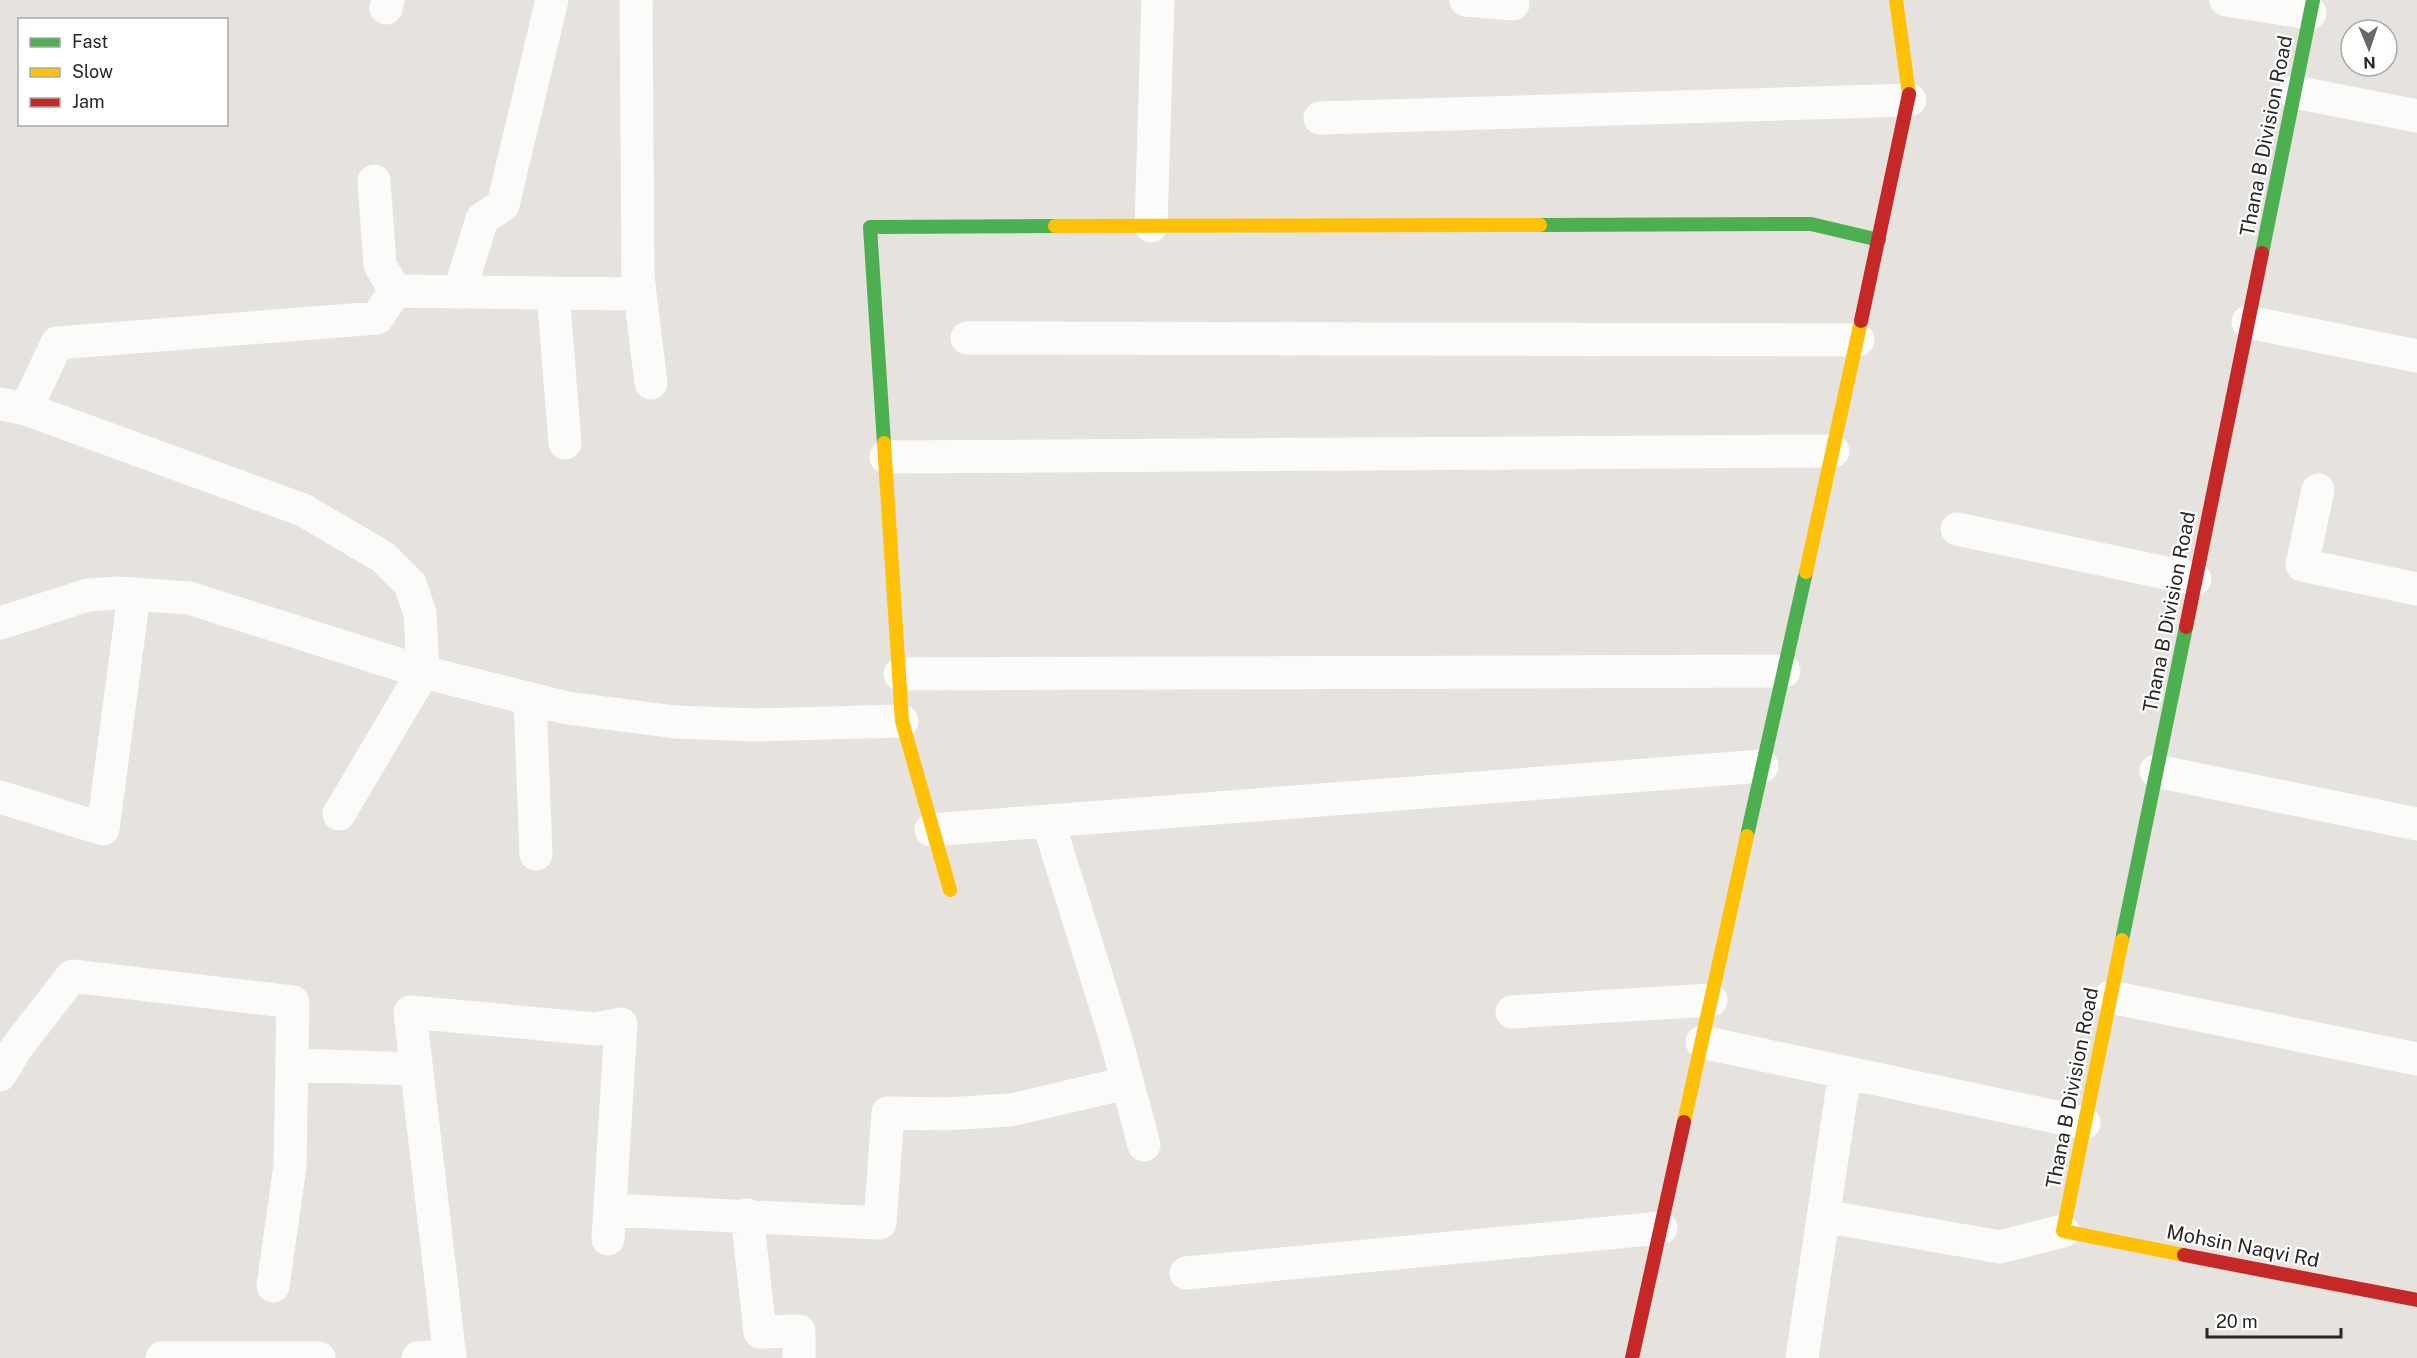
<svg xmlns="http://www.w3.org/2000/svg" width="2417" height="1358" viewBox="0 0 2417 1358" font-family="'Public Sans',sans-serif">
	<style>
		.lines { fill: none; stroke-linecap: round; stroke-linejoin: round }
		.street { stroke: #fbfbfa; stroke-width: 33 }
		.fast { stroke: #4caf50; stroke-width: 14 }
		.slow { stroke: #ffc107; stroke-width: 14 }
		.jam { stroke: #c62828; stroke-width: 14 }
		.labels { text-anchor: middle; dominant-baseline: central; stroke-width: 4.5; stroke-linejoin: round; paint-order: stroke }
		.street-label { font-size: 20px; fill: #272727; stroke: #fff }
	</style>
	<rect width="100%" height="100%" fill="#e6e2de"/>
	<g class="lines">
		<path class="street" d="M636,0L638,277L651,383
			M1466,0L1513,4
			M2226,0L2310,13
			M386,8L388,0
			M2295,92L2417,116
			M1320,118L1910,100
			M374,181L380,265L395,291
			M1151,226L1158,0
			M459,293L482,219L503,205L552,0
			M553,293L565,443
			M2248,322L2417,356
			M967,338L1858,340
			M0,404L26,409L303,510L383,557L410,584L420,613L423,672L339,814
			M26,409L57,343L377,318L395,291L640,294
			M886,457L1833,451
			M2318,490L2302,565L2417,589
			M1957,529L2195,579
			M0,623L88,595L117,593L189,598L423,672L567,708L675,722L757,725L902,721
			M900,674L1784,671
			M530,699L536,854
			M2156,771L2417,824
			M0,797L103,829L134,595
			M1048,821L1115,1036L1144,1145
			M931,830L1762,766
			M2110,997L2417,1059
			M1512,1012L1711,1000
			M1702,1042L2084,1123
			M292,1065L417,1069
			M0,1075L17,1047L72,976L293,1002L290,1166L273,1286
			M610,1210L880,1223L888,1113L944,1114L1011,1110L1126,1083
			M747,1215L760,1332L799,1331V1358
			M1823,1216L2000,1247L2063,1231
			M1186,1273L1661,1228
			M162,1358H319
			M418,1358L450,1355
			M450,1358L410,1012L595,1029L621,1024L608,1239
			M1802,1358L1845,1072"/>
		<path class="fast" d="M1540,225L1811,224L1879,240
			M2262,253L2313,0
			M884,443L870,227L1055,226
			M1747,836L1806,572
			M2122,940L2186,627"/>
		<path class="slow" d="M1896,0L1909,94
			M1055,226L1540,225
			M884,443L902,721L950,890
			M1806,572L1861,321
			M2122,940L2063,1231L2184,1255
			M1684,1122L1747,836"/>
		<path class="jam" d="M1861,321L1909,94
			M2186,627L2262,253
			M2184,1255L2417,1300
			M1632,1358L1684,1122"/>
	</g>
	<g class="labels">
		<g class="street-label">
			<text transform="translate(2266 136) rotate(-79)">Thana B Division Road</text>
			<text transform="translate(2169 612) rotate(-79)">Thana B Division Road</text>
			<text transform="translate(2072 1088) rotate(-79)">Thana B Division Road</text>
			<text transform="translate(2243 1246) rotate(11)">Mohsin Naqvi Rd</text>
		</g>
	</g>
	<rect x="18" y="18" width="210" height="108" fill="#ffffff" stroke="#a9a9a9" stroke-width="1.5"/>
	<rect x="30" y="38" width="30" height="9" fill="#4caf50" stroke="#a9a9a9" stroke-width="1.5"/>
	<text x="72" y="48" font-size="18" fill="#272727">Fast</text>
	<rect x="30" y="68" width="30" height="9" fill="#ffc107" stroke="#a9a9a9" stroke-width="1.5"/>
	<text x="72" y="78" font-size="18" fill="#272727">Slow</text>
	<rect x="30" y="98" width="30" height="9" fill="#c62828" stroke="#a9a9a9" stroke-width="1.5"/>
	<text x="72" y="108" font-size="18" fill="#272727">Jam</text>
	<g transform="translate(2369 48) rotate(178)"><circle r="28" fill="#ffffff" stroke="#a9a9a9" stroke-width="1.5"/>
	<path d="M0-4.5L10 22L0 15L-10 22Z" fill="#6a6867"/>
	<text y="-9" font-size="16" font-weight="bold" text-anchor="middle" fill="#272727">N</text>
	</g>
	<path d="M2207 1328v9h134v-9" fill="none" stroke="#272727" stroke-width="3"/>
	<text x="2216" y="1328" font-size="18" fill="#272727" stroke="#ffffff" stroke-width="4.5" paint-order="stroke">20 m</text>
</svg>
